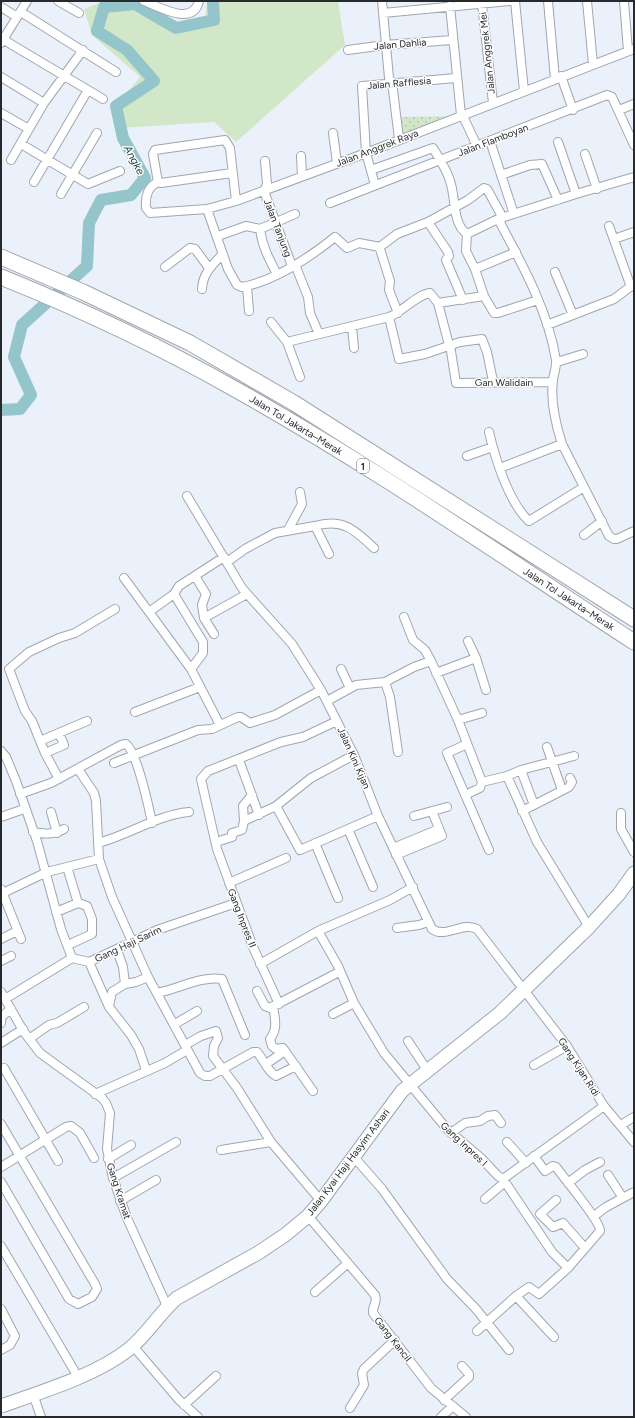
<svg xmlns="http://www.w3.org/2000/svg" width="635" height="1418" viewBox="0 0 635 1418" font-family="Figtree,sans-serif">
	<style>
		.green { fill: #d2e7c8 }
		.park { fill: url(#park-dots) }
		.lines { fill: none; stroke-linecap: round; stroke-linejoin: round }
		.river { stroke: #94c5cb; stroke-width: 12 }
		.minor-casing { stroke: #a0a6af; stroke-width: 10 }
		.primary-casing { stroke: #a0a6af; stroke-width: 15 }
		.motorway-casing { stroke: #a0a6af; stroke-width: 17 }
		.minor { stroke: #fff; stroke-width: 8 }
		.primary { stroke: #fff; stroke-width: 13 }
		.motorway { stroke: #fff; stroke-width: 15 }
		.labels { text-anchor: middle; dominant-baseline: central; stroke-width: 3; stroke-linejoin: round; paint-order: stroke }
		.shield { fill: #fdfdfd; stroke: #67696b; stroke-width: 1 }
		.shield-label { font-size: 9px; font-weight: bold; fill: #27292d }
		.street-label { font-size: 10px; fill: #27292d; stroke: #fdfdfd }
		.water-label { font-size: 11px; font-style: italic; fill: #0c3c40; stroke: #fdfdfd }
	</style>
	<defs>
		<pattern id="park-dots" width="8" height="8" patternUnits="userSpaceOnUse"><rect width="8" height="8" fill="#d2e7c8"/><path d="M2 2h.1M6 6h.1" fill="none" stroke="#b4c6ac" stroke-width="1.8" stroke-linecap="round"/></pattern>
	</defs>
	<rect width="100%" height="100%" fill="#ebf1fb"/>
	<path class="green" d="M104,1L147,14L179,29L205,20L207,1H338L345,45L236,142L214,122L120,128L114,109L140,77L92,35L84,9Z"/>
	<path class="park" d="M458,116L400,138L397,117Z"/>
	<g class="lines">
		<path class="river" d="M1,410L20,409L31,395L14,357L22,325L87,266L89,223L101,200L131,195L145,178L123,138L116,106L154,81L127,50L97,31L104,7L135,4L176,28L214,20L213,1"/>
		<g class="minor-casing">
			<path id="minor" d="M58,1L79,13
				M144,1C160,7 193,27 199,1
				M382,1L389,78L392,82L399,139
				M515,1L524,91
				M548,1L555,79
				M587,1L593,64
				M624,1L628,51
				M482,4L493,103
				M450,6L461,115
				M1,7L17,17
				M21,12L116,72
				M383,13L510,1
				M4,40L103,99
				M1,43L27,1
				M348,50L385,45L452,40
				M561,76L573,110
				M1,77L44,103
				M619,110L634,104
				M1,113L29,129
				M462,114L477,146
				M333,133L337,163
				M490,141L514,214
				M558,142L576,194
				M21,144L88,184L120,171
				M585,154L597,189
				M301,156L302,176
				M11,160L44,103L83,50
				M265,161L267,184L264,191L292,266
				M371,170L433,148C439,158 447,170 450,181C456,197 452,224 467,234
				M501,175L530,165L542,164L558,200
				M34,182L88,90
				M158,182C148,186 145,197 146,208L150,213L207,209L236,201L366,153L634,49
				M158,182L153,154L155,150L225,140L230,148L236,201
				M158,182L161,183L232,173
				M375,185L366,153L362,86L456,78
				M61,194L97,133
				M330,203L607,95L612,97L634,145
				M207,209L228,269L237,285L242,287C274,281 310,257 335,237L347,248L359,243L380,247
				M498,219C522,264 548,310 556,360C557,367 553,375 553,381C550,402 556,425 562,444L609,536L614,539H617L634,531
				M428,222L448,252L449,256L446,260L463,300
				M609,226L631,287
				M260,229C262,246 269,259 277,274
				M467,234L498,219L576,194L634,177
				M467,234L466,251L475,269L484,296L494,313H498L538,300
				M218,236L246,226L260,229L295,214
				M614,239L634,232
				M292,266L296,267L308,297L310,313L319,334
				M165,267L190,248L195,249L209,268
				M475,269L516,252
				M555,272L573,315
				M247,286L249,311
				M202,289C203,273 212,265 223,254
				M438,303L484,296
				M398,313L389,290L390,281L380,249L381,246L397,234L428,222L468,200L484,188L487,189L503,218
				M389,317L399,359L425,354L460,342L482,339L487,352L493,381
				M271,322L287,342L300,377
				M547,325L614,299L634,284
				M352,326L354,348
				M287,342L389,317C402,312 418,294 430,293L438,303L449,345
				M450,345L456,383L552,382
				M557,362L583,354
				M489,432C495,458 509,503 529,521L584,487
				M467,456L493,447
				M500,468L562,444
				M187,496L242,588L292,644L321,690L354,755L378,816L432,929C445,939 463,921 477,929L567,1046L604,1106L634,1142
				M315,526C343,518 355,530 374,548
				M288,530L302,504L300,492
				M584,535L602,521
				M227,562L245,549L275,533L315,526L329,554
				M195,576L206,594L202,605L204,618L214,634
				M124,578L191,669L220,725
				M174,594L203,642V653L191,669
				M149,612L174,594L179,586L224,557
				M404,617L413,640L425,650L431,661L458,720L482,782L507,776L537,842L589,927
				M204,618L247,594
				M468,641L476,658
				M341,669L350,688
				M436,673L476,658L486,690
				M385,682L390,697L398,752
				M327,701L356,685L385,682L414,667L431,661
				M135,712L200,687
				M458,720L482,713
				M40,741L87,721
				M467,744L447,753L489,850
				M547,747L562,790
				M1,751L6,757L16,781L37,841L61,929L72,958
				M45,753L64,745L59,733
				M239,760L259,815
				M114,763L198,730L212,729L238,717H241L250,723L275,715L321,690
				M78,769L94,793L96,801L99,859L112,897L148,977L200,1073L205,1076H210L253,1052H257C264,1060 267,1071 276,1076L296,1066
				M521,770L534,805L522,811
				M507,776L521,770L574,756
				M59,779L45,753L32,721L25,711L9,669L29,652L59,638L75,633L115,609
				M20,794L51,783L121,745L126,744C137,752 149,808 152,823
				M465,795L480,788L482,782
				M534,805L569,787L572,782L570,778
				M276,806L300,850L378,816
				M51,812L57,833
				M621,813V829L634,852
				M414,816L447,807
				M1,817L24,809
				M244,821L276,806L311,778L354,755
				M348,829L373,887
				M33,832C45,834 53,835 64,829
				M216,842L232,837V833L242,830L244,821L243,806L252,795
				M98,843C129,835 157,815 189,812
				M315,843L338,898
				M393,848L439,829
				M396,855L442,836L432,811
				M67,867L78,903
				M229,883L286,858
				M1,889L21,939
				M3,893L47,872L99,859
				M56,912L78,903L87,906L92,919V934L68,945
				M397,928L419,925L428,922
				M318,931L338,966L354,1003L384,1053L447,1129L481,1158L498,1176L503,1179L552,1252L568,1268
				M1,939L17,931
				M117,950L123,967L125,984
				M1,961L11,956
				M89,962L109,1007L131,1035L139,1049L146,1070
				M260,964L318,931L390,900L413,887
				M257,991L265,1006L270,1008L339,972
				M1,992L24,1032L40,1053L102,1098L106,1103L110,1113L107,1149L113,1178L127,1218L167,1306
				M157,993C179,989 199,976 222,979L245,1035
				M5,999L72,958L89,962L157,930L236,903
				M279,1004L253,947L217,849L201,779L208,771L281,742L303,737L337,721
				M109,1006L112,992L125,984L136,982L148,977
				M273,1006C275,1019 278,1029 270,1039L272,1046L276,1049L283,1048L313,1091
				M333,1014L354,1003
				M1,1023L2,1016L11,1009
				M175,1024L197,1011
				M29,1039L49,1025L57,1023L84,1007
				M408,1041L427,1070
				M1,1043L23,1029
				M185,1045L201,1036L216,1031L218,1038L214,1046L213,1056L237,1088L271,1142L321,1201
				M266,1064L285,1051
				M534,1065L567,1046
				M4,1068L58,1161
				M95,1094L165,1063L187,1050
				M1,1124L95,1284L97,1289L92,1297L78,1304L69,1299L1,1182
				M621,1125L634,1117
				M451,1133L465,1123L480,1121L488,1116L495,1115L501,1123
				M507,1142L526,1163
				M221,1150L271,1142
				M354,1157L382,1189L447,1279L476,1309L509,1350
				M108,1159L131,1145
				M1,1167L66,1127L71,1126L80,1133L94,1158
				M608,1175L623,1198
				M113,1178L176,1142
				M503,1179L604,1106
				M568,1183L585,1170L600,1162
				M485,1199L505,1182
				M556,1200L540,1214L553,1227L563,1223L585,1248
				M120,1201L156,1180
				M308,1216L375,1295C378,1302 372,1306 373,1313L431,1388L466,1417
				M594,1216L606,1207L634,1192
				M1,1246L78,1377
				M315,1292L348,1263
				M516,1296L554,1337
				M1,1309L15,1336L10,1345L1,1350
				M477,1331L516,1296L529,1287L539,1294L568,1268L600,1231C601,1222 564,1178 556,1167L553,1166L545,1171L534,1156
				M133,1346L179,1400L198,1417
				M33,1394L41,1417
				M444,1400L469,1377V1374L462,1366
				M184,1405L216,1376
				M350,1408L364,1385L362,1373L364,1369L395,1340
				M441,1417L453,1406"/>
		</g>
		<g class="primary-casing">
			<path id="primary" d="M1,1406C41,1392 97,1375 129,1349C148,1334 159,1313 177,1298L258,1253L285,1235L308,1216L321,1201L402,1091L500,1013L589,927L619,894L634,873"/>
		</g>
		<g class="motorway-casing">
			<path id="motorway" d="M1,257L83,292L190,343L294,403L634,619
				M1,277C80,309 159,346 233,388C371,465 502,556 634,642"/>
		</g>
		<use href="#minor" class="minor"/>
		<use href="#primary" class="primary"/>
		<use href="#motorway" class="motorway"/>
	</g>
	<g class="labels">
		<rect class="shield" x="357" y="459" width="12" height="14" rx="3"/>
		<g class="shield-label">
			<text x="363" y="466">1</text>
		</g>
		<g class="street-label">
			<text transform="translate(400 44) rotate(-5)">Jalan Dahlia</text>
			<text transform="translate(487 53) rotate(-96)">Jalan Anggrek Mei</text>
			<text transform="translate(399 83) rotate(-5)">Jalan Rafflesia</text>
			<text transform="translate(493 140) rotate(-21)">Jalan Flamboyan</text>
			<text transform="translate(377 148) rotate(-21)">Jalan Anggrek Raya</text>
			<text transform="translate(278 228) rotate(69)">Jalan Tanjung</text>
			<text x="504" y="382">Gan Walidain</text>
			<text transform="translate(296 425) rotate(31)">Jalan Tol Jakarta–Merak</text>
			<text transform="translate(569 599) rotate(33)">Jalan Tol Jakarta–Merak</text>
			<text transform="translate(354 758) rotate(66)">Jalan Kini Kijan</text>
			<text transform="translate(242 918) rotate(69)">Gang Inpres II</text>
			<text transform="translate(128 944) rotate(-25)">Gang Haji Sarim</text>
			<text transform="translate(579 1067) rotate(57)">Gang Kijan Ridi</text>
			<text transform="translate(464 1144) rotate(43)">Gang Inpres I</text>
			<text transform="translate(348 1162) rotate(-53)">Jalan Kyai Haji Hasyim Ashari</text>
			<text transform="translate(119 1191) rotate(72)">Gang Kramat</text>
			<text transform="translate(393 1339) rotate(52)">Gang Kancil</text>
		</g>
		<g class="water-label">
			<text transform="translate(134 160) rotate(62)">Angke</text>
		</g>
	</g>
	<rect width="635" height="1418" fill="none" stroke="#27292d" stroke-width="4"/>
</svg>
